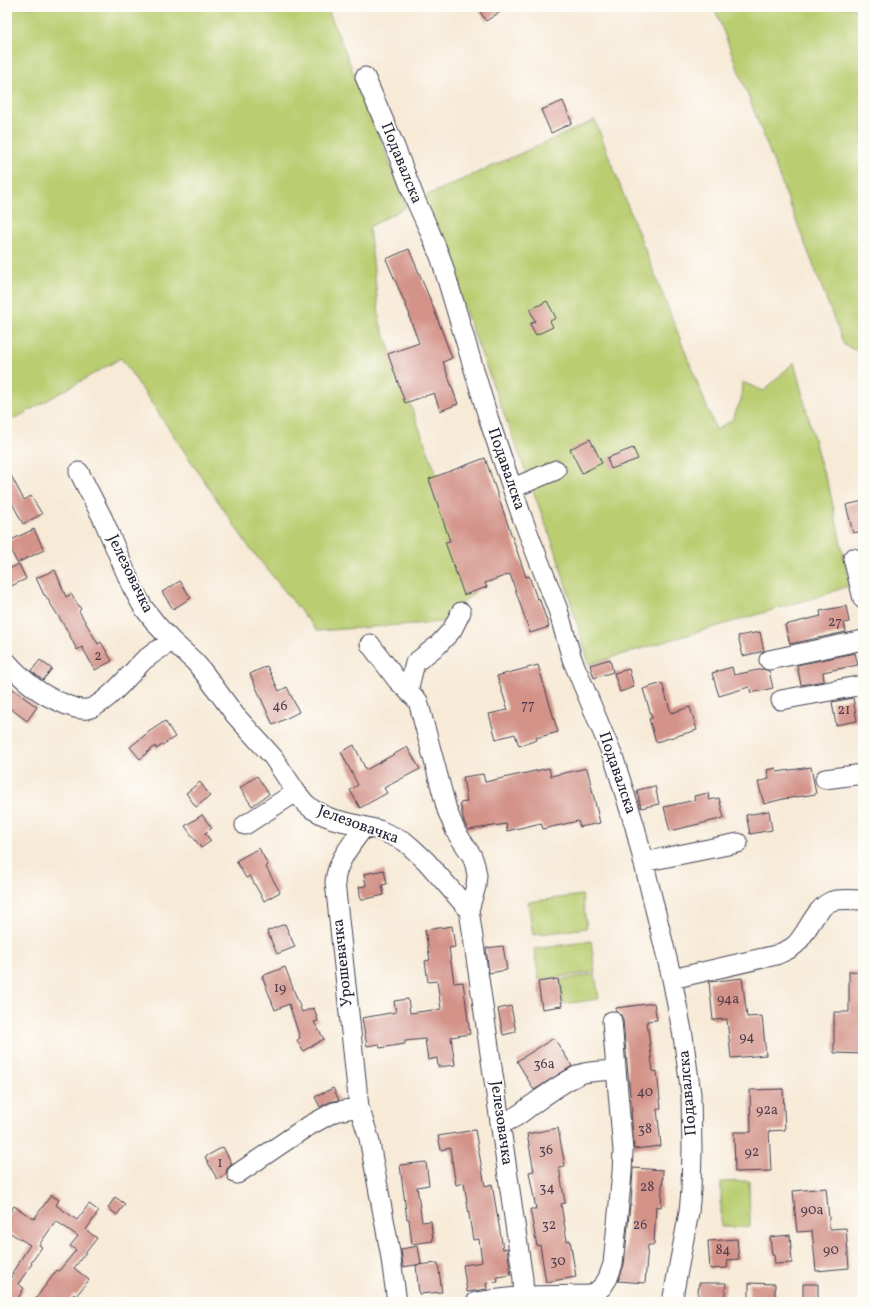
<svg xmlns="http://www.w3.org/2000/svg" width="870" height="1309" viewBox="0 0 870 1309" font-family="Vollkorn,serif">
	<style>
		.green { fill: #bacd71; stroke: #6e7856 }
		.building { fill: #d39389 }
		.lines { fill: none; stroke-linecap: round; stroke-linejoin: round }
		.minor-casing { stroke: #424052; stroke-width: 21 }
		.minor { stroke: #fff; stroke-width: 19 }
		.labels { text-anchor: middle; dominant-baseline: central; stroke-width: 3.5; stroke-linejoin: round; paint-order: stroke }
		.number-label { font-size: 14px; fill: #4e3e4e }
		.street-label { font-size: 16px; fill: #22223b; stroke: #fdfcf7 }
	</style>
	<rect width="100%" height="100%" fill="#fdfcf7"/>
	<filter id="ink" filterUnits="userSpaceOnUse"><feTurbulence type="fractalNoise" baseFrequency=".025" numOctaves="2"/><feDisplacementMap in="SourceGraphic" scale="8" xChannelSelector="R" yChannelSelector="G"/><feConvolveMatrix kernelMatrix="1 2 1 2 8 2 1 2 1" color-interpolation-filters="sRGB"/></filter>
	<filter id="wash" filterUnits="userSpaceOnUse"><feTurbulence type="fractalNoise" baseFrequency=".012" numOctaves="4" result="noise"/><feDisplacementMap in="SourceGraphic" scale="16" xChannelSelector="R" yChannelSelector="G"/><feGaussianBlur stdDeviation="0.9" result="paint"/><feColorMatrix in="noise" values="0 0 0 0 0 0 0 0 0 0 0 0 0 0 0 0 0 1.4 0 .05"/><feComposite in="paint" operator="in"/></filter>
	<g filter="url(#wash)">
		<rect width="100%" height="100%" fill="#f7ead7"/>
		<path class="green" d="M7,7H327L397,181L406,207L369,227L380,323L479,588L442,622L317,631L249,547L121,358L27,412L7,422Z
			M714,7H863V356L862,353L844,345Z
			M595,120L627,204L716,430L732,420L741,400L742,382L764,391L794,362L821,466L829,487L850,585L827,594L589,664L556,552L464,308L421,198Z
			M582,895L587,928L533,935L528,902Z
			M591,941L595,972L539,980L534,949Z
			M595,974L599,999L563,1004L560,980Z
			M749,1181L750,1227H721V1182Z"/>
		<g id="blocks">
			<path class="building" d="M477,7H508L486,21Z
				M563,101L572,123L551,133L541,110Z
				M409,249L432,304L452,358L443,362L458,404L440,411L434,393L405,403L388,354L419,343L409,316L410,315L386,259Z
				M547,301L556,318L550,321L553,327L536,335L530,324L535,321L530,310Z
				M590,439L602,463L582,473L570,449Z
				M633,448L638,459L611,469L607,458Z
				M485,458L526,577L529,576L537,599L539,598L549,627L530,633L510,574L485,583L487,587L464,595L445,542L450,541L429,479Z
				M7,468L24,500L31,496L42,514L23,524L10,499L7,501Z
				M863,501V531L853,533L846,505Z
				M34,529L44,550L17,563L7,542Z
				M19,564L26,579L7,588V570Z
				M55,570L66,597L71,594L81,609L79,611L98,644L101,642L112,661L95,670L82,647L77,650L67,630L45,595H44L36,578Z
				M180,581L191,598L173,609L162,592Z
				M846,606L849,622L844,623L846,632L790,644L785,625L821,616L820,611Z
				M760,632L764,651L743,656L738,636Z
				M855,653L858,665L823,672L824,681L801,685L797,665Z
				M610,659L613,672L594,678L590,665Z
				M40,660L52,669L43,680L31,671Z
				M538,665L558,732L536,738L537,740L519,746L515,734L496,739L489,714L508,710L497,676Z
				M267,666L279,691L287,687L299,712L273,725L250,674Z
				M732,667L734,675L763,669L769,671L773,688L751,693L749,687L719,696L712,673Z
				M629,669L634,687L620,692L614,673Z
				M662,683L671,713L690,707L697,730L656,742L649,719L652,718L643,689Z
				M7,685L37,707L27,721L7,706Z
				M853,698L857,721L836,725L832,702Z
				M165,721L175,737L156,749L155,746L140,759L130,747L150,731Z
				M354,745L366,770L407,747L420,769L384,788L387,793L360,808L350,790L358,785L341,752Z
				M811,767L816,794L783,799L764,804L758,782L769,779L767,770L776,768L777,772Z
				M549,768L551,776L587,768L600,823L580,827L578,821L543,829L541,823L507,831L506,824L468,830L464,822L460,803L467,802L463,777L483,774L485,782Z
				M257,776L269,794L252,806L240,788Z
				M200,782L210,796L196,807L186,793Z
				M655,786L659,804L641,808L637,790Z
				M708,793L709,800L719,798L724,818L670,831L664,807L695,800L694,796Z
				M769,811L772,830L750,834L746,815Z
				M202,815L212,828L205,833L211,841L201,848L185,826Z
				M259,848L268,865L266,867L280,892L264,901L250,876L246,878L236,861Z
				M384,870L387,884L382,885L384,895L361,900L359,887L366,886L364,874Z
				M285,924L295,947L277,954L267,931Z
				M452,926L455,947L449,948L454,983L463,982L470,1034L451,1037L455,1065L438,1067L437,1058L428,1060L425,1039L405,1041V1044L380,1048L379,1044L367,1046L362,1018L396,1012L394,1001L408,999L410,1013L441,1009L437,981L428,982L425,961L430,960L425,930Z
				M503,946L507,970L489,973L486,948Z
				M285,967L302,1012L314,1008L318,1021L314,1022L324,1039L303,1051L297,1040L300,1038L289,1004L275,1010L262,976Z
				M849,971L863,972V1054L834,1053V1012H849Z
				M742,978L747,1017L762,1016L766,1055L731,1058L727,1019L713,1020L709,982Z
				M558,979L562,1006L542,1009L538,982Z
				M654,1003L657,1020L647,1021L653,1072L657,1071L661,1109H657L661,1146L634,1149L631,1112H632L628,1074L623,1020L621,1015L616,1011V1008Z
				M511,1006L516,1032L503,1035L498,1009Z
				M554,1038L572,1066L534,1090L517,1061Z
				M333,1088L339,1100L329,1102L320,1107L315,1097Z
				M783,1089L785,1130L769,1131L771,1171L735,1172L734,1132H751L750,1090Z
				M558,1128L565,1166L559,1167L565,1203L561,1204L567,1241L570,1240L576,1277L546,1282L540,1245L537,1246L530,1209H536L529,1172L534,1171L527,1134Z
				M475,1130L485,1186L492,1184L503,1249L507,1248L511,1275L497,1277L498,1282L486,1283L487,1289L467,1292L463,1265L482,1262L479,1239L473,1240L464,1183L456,1185L450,1148L441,1150L438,1136Z
				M223,1147L232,1164L227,1169L226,1174L217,1179L205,1157Z
				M426,1162L429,1185L417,1187L422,1222L431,1221L433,1241L412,1244L409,1219H407L400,1165Z
				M633,1168L663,1170L661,1207L656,1206L654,1245H648L645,1283L618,1281L624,1265L630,1205H631Z
				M826,1188L830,1229L846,1228L849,1268L816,1271L812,1231L797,1232L793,1191Z
				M51,1195L59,1200L56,1205L77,1220L89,1204L99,1211L86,1230L97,1238L74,1268L89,1280L76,1296L74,1294L68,1302H33L57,1270L59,1271L76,1250L70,1246L78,1236L56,1221L39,1245L42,1247L31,1263L32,1264L18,1284L24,1288L16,1302H7V1278L10,1279L13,1274L12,1273L30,1245L7,1231V1217L14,1206L34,1219Z
				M115,1197L125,1204L117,1215L108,1208Z
				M790,1235L792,1263L775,1264L774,1255H772L770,1237Z
				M737,1239L739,1259L728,1260L727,1268L710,1269L708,1241Z
				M418,1246L421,1264L403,1267L401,1249Z
				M438,1263L442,1292L419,1294L416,1265Z
				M699,1283H726L724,1302H697Z
				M749,1283L775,1284V1299H749Z
				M803,1284H818V1302H803Z"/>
		</g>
	</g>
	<g filter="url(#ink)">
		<use href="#blocks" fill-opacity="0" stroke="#424052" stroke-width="1"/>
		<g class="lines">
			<g class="minor-casing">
				<path id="minor" d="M365,77L395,147L415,199L430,232L441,259L489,420L522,517L558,610L572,659L614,759L635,827L672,979L683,1036L691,1094L692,1150L691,1190L689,1212L672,1302
					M79,472L103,519L132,587L143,607L157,625L172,641L195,662L205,674L235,715L273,757L296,792L305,803L312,809L323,815L333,819L379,830L404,841L411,847L426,861L469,910L523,1279L524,1302
					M513,488L556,470
					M853,558L863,599
					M370,644L397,680L418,701L447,810L456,832L472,856L475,865L477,875L476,886L469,910
					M769,660L863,640
					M7,662C22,679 39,694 60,702C68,706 78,710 87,709C104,707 131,673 144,660C153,653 162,647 172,641
					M408,691L415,663L438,645L452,630L461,612
					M781,700L863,685
					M825,779L863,774
					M245,825L296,792
					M364,827C352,844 337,860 335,882L359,1107L369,1138L390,1252L397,1302
					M643,862L738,843
					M672,979L776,955C783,952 792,949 797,943C808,931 816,907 832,901C842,898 853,900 863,900
					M501,1123C515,1120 524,1110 536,1102C547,1094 571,1077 584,1073C594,1071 605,1071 615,1070
					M237,1174L305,1128L334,1112L359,1107
					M476,1302L524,1296L590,1295L595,1293L603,1286L608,1278L613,1264L622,1173L623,1151L612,1021"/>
			</g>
			<use href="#minor" class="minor"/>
		</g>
	</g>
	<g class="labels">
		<g class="number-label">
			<text x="835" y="622">27</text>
			<text x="98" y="656">2</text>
			<text x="528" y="705">77</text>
			<text x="280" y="706">46</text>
			<text x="844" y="710">21</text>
			<text x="280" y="988">19</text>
			<text x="728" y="999">94a</text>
			<text x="747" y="1037">94</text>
			<text x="544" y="1064">36a</text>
			<text x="645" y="1092">40</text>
			<text x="767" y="1110">92a</text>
			<text x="645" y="1129">38</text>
			<text x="546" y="1150">36</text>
			<text x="752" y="1152">92</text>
			<text x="220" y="1163">1</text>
			<text x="647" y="1187">28</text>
			<text x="547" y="1188">34</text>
			<text x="812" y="1210">90a</text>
			<text x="549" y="1225">32</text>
			<text x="640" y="1225">26</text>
			<text x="723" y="1250">84</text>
			<text x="831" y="1250">90</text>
			<text x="558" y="1261">30</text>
		</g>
		<g class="street-label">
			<text transform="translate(401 163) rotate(68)">Подавалска</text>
			<text transform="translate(506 469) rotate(71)">Подавалска</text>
			<text transform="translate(130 574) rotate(64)">Јелезовачка</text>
			<text transform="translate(617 773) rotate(71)">Подавалска</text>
			<text transform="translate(358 825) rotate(20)">Јелезовачка</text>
			<text transform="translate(343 963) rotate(-96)">Урошевачка</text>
			<text transform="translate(688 1093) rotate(-95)">Подавалска</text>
			<text transform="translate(501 1123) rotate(82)">Јелезовачка</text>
		</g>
	</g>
	<rect width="870" height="1309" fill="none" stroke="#fdfcf7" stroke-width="24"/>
</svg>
